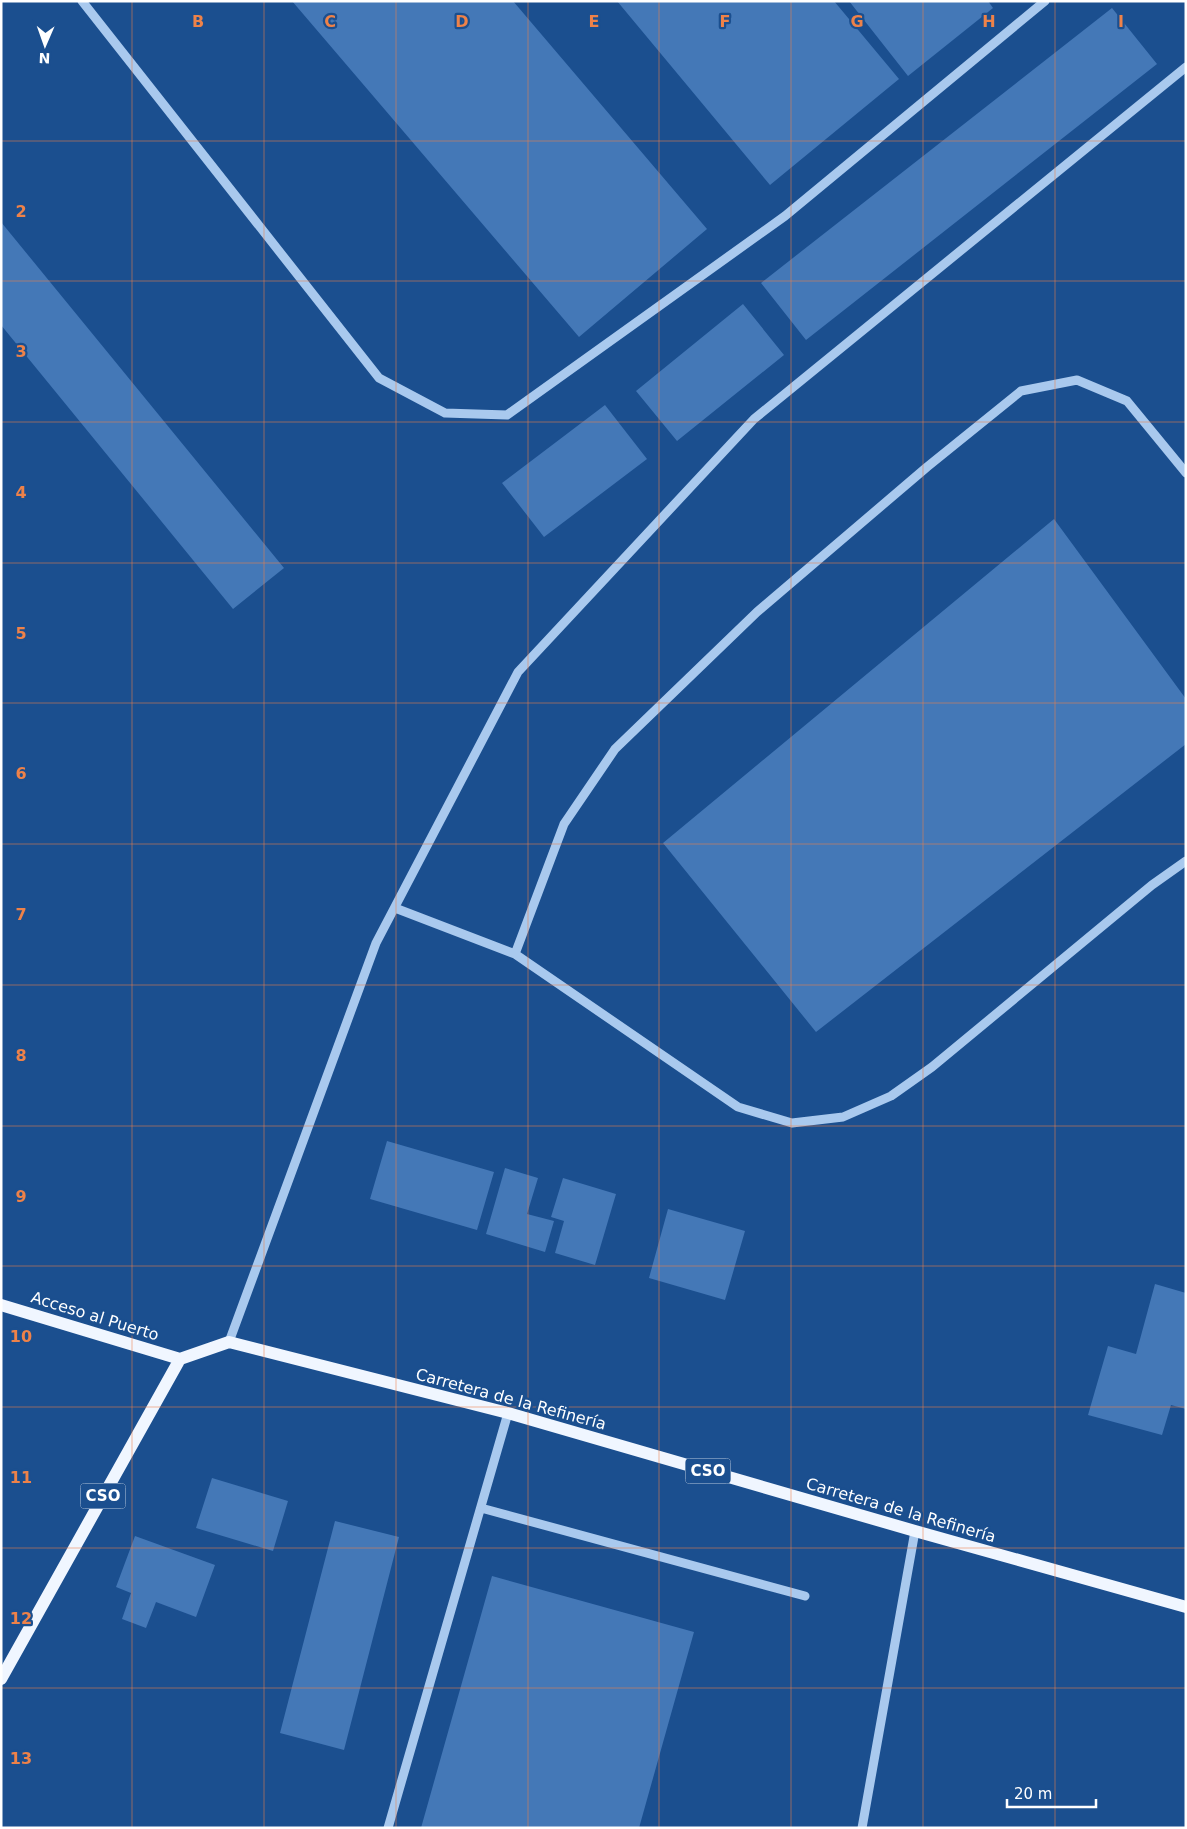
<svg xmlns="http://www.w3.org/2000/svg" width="1187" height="1829" viewBox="0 0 1187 1829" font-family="'DejaVu Sans',sans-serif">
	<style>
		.building { fill: #4478b7 }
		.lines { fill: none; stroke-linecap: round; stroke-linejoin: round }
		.minor { stroke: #a9c9ee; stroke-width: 9 }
		.major { stroke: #f0f6ff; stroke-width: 12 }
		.grid { fill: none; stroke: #ee8249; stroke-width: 1; stroke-opacity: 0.55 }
		.labels { text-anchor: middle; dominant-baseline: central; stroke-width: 4.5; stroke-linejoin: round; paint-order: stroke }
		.shield { fill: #1b4f8f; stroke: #bbcadd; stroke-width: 1 }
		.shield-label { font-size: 15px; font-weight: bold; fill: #fff }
		.street-label { font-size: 16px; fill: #fff; stroke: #1b4f8f }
		.grid-label { font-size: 16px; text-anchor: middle; font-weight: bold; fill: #ee8249; stroke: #1b4f8f; stroke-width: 4.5; stroke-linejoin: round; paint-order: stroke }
	</style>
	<rect width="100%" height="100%" fill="#1b4f8f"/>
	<path class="building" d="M292,1H513L707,229L579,337Z
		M617,1H834L899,79L770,185Z
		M849,1H988L993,8L908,76Z
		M1112,8L1157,64L806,340L761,283Z
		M1,222L284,568L233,609L1,325Z
		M743,304L784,355L677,441L636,391Z
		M605,405L647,459L544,537L502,483Z
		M1054,519L1186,699V744L816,1032L663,843Z
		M387,1141L494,1172L477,1230L370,1199Z
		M505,1168L538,1178L527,1214L554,1221L545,1252L486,1234Z
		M563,1178L616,1194L595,1265L555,1253L564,1221L551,1217Z
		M668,1209L745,1231L725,1300L649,1278Z
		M1155,1284L1186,1293V1409L1171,1405L1162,1435L1088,1415L1108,1346L1136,1354Z
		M212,1478L288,1501L273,1551L196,1528Z
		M335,1521L399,1537L344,1750L280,1733Z
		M135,1536L215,1565L196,1617L156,1602L146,1628L122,1619L131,1593L116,1587Z
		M492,1576L694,1632L639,1828H421Z"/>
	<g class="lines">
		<path class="minor" d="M82,1L379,378L445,413L507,415L785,216L1045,1
			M395,908L515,954L738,1107L792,1123L843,1117L891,1096L932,1067L1152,885L1186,861
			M515,954L564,824L615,749L757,612L927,467L1021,391L1077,380L1127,401L1186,473
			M229,1342L376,943L518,672L754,419L1186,67
			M481,1508L805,1596
			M388,1828L508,1413
			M862,1828L915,1531"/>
		<path class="major" d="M1,1305L180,1359
			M1,1679L180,1359L229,1342L508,1413L915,1531L1186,1607"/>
	</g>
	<path class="grid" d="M132,1V1828M264,1V1828M396,1V1828M528,1V1828M659,1V1828M791,1V1828M923,1V1828M1055,1V1828M1,141H1186M1,281H1186M1,422H1186M1,563H1186M1,703H1186M1,844H1186M1,985H1186M1,1126H1186M1,1266H1186M1,1407H1186M1,1548H1186M1,1688H1186"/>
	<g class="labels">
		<g class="shield">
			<rect x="685.5" y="1458.5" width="45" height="25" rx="4"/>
			<rect x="80.5" y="1483.5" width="45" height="25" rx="4"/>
		</g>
		<g class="shield-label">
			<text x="708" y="1471">CSO</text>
			<text x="103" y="1496">CSO</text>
		</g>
		<g class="street-label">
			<text transform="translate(95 1316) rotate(17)">Acceso al Puerto</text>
			<text transform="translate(511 1399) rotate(15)">Carretera de la Refinería</text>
			<text transform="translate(901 1510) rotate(16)">Carretera de la Refinería</text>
		</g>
	</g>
	<g class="grid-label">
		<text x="198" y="27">B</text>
		<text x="330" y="27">C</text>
		<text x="462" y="27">D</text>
		<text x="594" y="27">E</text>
		<text x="725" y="27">F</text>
		<text x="857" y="27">G</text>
		<text x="989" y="27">H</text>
		<text x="1121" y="27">I</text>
		<text x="21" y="217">2</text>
		<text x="21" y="357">3</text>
		<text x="21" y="498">4</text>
		<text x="21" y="639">5</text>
		<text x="21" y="779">6</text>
		<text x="21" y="920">7</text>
		<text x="21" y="1061">8</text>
		<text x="21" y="1202">9</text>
		<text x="21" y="1342">10</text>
		<text x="21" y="1483">11</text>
		<text x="21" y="1624">12</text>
		<text x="21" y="1764">13</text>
	</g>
	<rect width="1187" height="1829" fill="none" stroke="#ffffff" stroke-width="5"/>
	<g transform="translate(45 45) rotate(182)" stroke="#1b4f8f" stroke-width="4" paint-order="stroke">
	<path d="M0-4L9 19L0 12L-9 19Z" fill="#ffffff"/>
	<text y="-8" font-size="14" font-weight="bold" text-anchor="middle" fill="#ffffff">N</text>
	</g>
	<path d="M1007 1799v8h89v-8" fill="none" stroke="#ffffff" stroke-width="2.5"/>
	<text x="1014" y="1799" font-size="15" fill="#ffffff" stroke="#1b4f8f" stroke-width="4" paint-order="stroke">20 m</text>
</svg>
